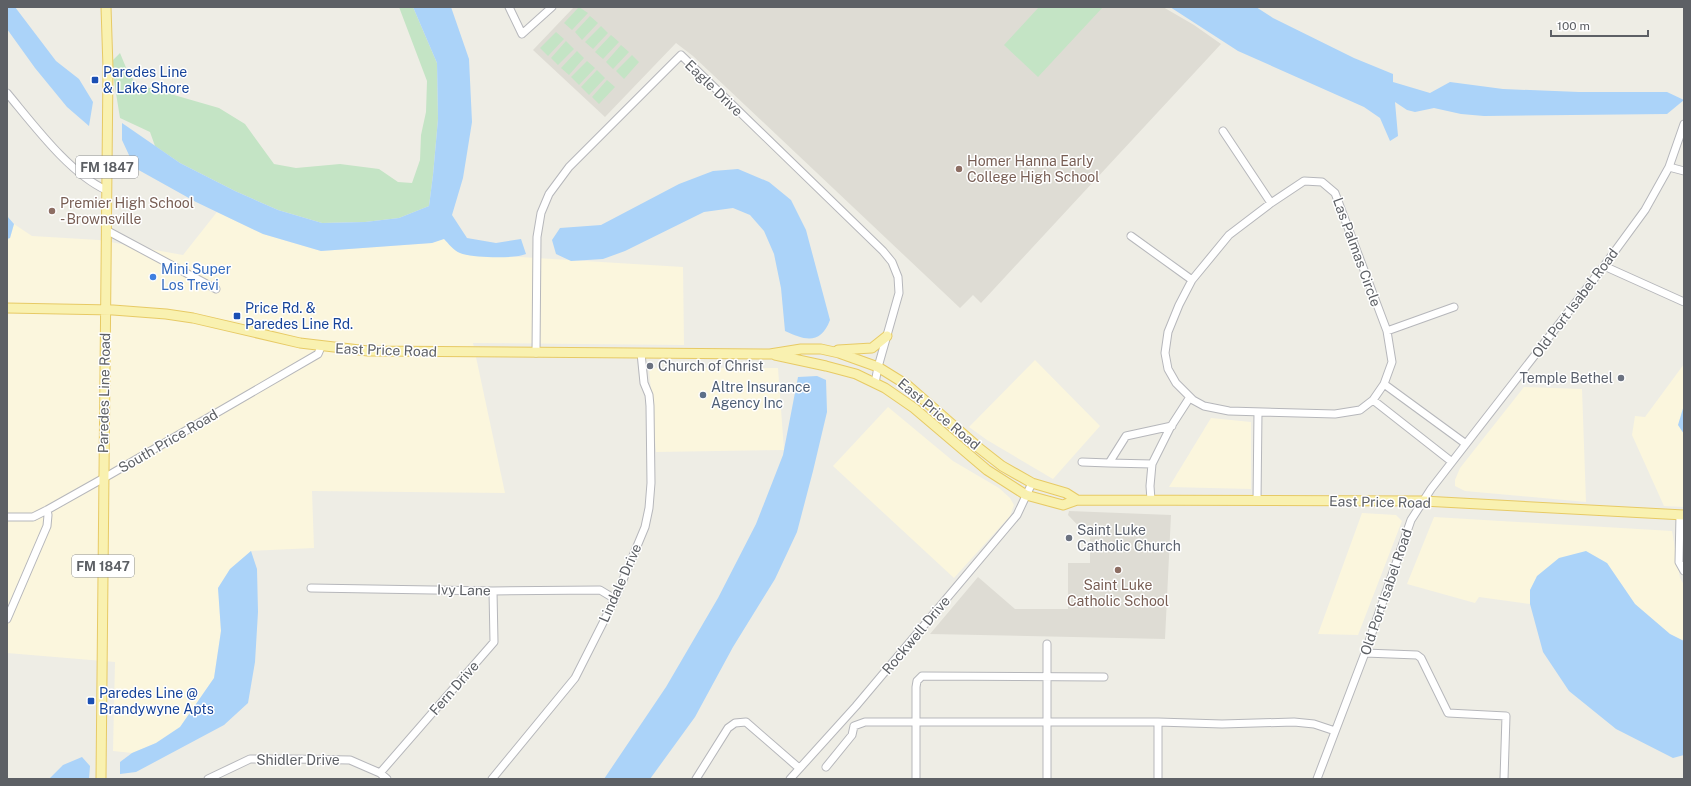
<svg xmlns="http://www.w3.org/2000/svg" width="1691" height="786" viewBox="0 0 1691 786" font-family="'Public Sans',sans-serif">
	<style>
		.commercial { fill: #fbf6dd }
		.education { fill: #dedcd4 }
		.green { fill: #c4e4c5 }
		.water { fill: #abd3f9 }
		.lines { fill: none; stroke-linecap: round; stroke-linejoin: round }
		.minor-casing { stroke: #b6b7bb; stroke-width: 9 }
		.major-casing { stroke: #e7ca65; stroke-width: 11 }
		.minor { stroke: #fff; stroke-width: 7 }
		.major { stroke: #f9f1b0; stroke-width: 9 }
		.transit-dot { fill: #1a4fb4; stroke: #fff; stroke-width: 1.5 }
		.education-dot { fill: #8d6e63; stroke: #fff; stroke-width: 1.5 }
		.shop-dot { fill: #3f7fe0; stroke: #fff; stroke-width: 1.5 }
		.worship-dot { fill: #6b7280; stroke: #fff; stroke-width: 1.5 }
		.service-dot { fill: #5c6f8a; stroke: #fff; stroke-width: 1.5 }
		.labels { text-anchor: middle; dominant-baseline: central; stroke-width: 3; stroke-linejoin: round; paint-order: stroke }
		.shield { fill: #fff; stroke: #8e9093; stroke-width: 1 }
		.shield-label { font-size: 13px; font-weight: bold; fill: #5d6065 }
		.transit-label { font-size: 14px; fill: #164399; stroke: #fff; text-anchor: start }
		.street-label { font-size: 14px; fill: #5d6065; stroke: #fff }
		.education-label { font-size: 14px; fill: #785e54; stroke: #fff; text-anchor: start }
		.shop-label { font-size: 14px; fill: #366cbe; stroke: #fff; text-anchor: start }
		.worship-label { font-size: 14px; fill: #5b616d; stroke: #fff; text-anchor: start }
		.service-label { font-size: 14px; fill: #4e5e75; stroke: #fff; text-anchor: start }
	</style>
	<rect width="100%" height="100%" fill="#eeede5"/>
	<path class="commercial" d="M217,212L263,234L321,251L432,243L444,238L460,253L488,257H520L683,267L684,345L473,343L505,493L312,491L314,548L251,551L230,569L218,588L221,631L214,678L180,727L156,743L132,753L113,751L115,662L7,653V239L10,238L14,224L32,236L99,240L183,255Z
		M1035,360L1100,426L1053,479L987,440L969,427Z
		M1684,364V507L1664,506L1632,435L1635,416L1645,417Z
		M649,368H778L784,450L656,452Z
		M1524,387L1582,389L1586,502L1465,491L1455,486V480L1460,468Z
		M888,407L953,461L999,488L1010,498L1014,505L1010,516L954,578L833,466Z
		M1211,418L1251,422V489L1169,487Z
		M1362,513L1396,515L1402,521L1358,635L1318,634Z
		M1434,517L1672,531L1680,578L1684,585V637L1682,640L1670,634L1635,604L1607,563L1530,590V604L1479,597L1475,603L1407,584Z"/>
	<path class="education" d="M574,7H1163L1194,25L1221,44L981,303L973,295L960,308L693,56L676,43L605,117L533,50Z
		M1069,511L1171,515L1165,639L930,634L978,577L1015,609H1068V563H1090V538L1068,515Z"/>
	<path class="green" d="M399,7H413L437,63L438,119L433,175L429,206L399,218L365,222L322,223L278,210L235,191L180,163L155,146L150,132L120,118L111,62L120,53L127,70L136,84L219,108L245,124L274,164L296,168L340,164L379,169L398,182L412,183L420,160L421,135L426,112L427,81Z
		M579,7L588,13L572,30L564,23Z
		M1039,7H1103L1038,77L1004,45Z
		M590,16L598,23L582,40L575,32Z
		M601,26L608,33L593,49L585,42Z
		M556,32L564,39L548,56L540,48Z
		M611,35L619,42L603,59L595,52Z
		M566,41L574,49L558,65L551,58Z
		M621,45L629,52L613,69L606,62Z
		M577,51L584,58L569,75L561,68Z
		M632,55L639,62L624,79L616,71Z
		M587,61L595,68L579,85L571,77Z
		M597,70L605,78L589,95L581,87Z
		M607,80L615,87L599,104L592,97Z"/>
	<path class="water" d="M7,7H15L56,61L79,79L93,102L89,126L67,107L35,68L7,29Z
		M413,7H451L469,59L472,122L463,178L452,215L467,238L496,243L521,239L526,254C515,259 472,258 460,253C454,251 448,243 444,239L432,243L321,251L263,234L196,202L135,168L122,140V123L180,163L235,191L278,210L322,223L365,222L399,218L429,206L433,175L438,119L437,63Z
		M1170,7H1256L1273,18L1354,58L1393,74V82L1430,93L1450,82L1503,89L1579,92H1667L1684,100L1667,114L1484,116L1461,114L1434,108L1415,112L1407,110L1395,102L1398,136L1390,141L1380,118L1364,107L1238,51Z
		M738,169L769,182L791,200L806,230L830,320C821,344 806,341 785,331L781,288L774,254L764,231L750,215L733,208L704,212L625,251L603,259L571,261L556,254L552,240L560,228L601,225L679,184L713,171Z
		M7,216L14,224L10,238L7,239Z
		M817,376L826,380L827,412L813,471L797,532L775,579L733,647L695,717L650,779H604L666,687L718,598L756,524L783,455L798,377Z
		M1684,405V434L1678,425Z
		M251,551L257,569L258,612L255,662L248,703L224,725L136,772L120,774V762L132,753L156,743L180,727L214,678L221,631L218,588L230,569Z
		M1586,551L1607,563L1635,604L1670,634L1684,641V755L1673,758L1616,729L1569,691L1543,652L1530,604V590L1537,576L1559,558Z
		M82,757L90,766L89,779H49L63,765Z"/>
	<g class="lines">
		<g class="minor-casing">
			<path id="minor" d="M509,7L522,34L552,7
				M7,93C33,124 69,173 106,190
				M1223,131L1271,203
				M1669,167L1684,171
				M1304,181L1322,182L1335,193L1387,331L1392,362L1384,384L1373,400L1360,410L1335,414L1229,411L1204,406L1193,400L1176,383L1168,369L1165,353L1168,332L1179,305L1192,280L1229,235L1271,203Z
				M106,230L216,289
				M1131,236L1192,280
				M1604,266L1684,302
				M1387,331L1454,307
				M536,353L537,237L541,213L549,194L569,167L681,55L883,251L892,262L898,277L899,293L878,367L875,383
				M1384,384L1466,444
				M1373,400L1452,462
				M1082,462L1109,463
				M1152,464L1109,463L1126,436L1172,426
				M1151,500L1150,486L1152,464L1170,428L1190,397
				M1257,501L1258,412
				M1680,515L1679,562L1684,571
				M7,517H33L47,510L111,474L318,354L321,347
				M311,588L493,591L600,590L615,599
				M7,619L47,526L48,515L47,510
				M1047,644V779
				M1365,653L1417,655L1421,658L1448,713L1506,716L1504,779
				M1158,722V779
				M854,726L865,722H1158L1222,724L1294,722L1314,724L1335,731
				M826,767L852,735L854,726
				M380,773L494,642L493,591
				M208,779L250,759H293L350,760L380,773L387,779
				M492,779L575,678L615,599L645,527L649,508L651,483L650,406L649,395L644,383L641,353
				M696,779L728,728L735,723L746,722L799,768
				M790,779L856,706L1017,515L1032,483
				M916,779V687L917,681L922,676L1104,677
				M1317,779L1365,653L1411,520L1431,489L1604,266L1645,210L1669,167L1684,124"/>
		</g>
		<g class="major-casing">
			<path id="major" d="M7,308L113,310L166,314L193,318L300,343L368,351L770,354L801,349H821L839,353L878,367L907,385L979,448L1002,466L1032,483L1066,493L1077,500
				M838,350L872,348L887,336
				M775,355L826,366L856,374L885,388L914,408L987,470L1026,495L1063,505L1077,500L1423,501L1684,515
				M101,779L108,68L106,7"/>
		</g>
		<use href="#minor" class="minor"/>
		<use href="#major" class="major"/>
	</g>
	<g class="transit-dot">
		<rect x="91" y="76" width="8" height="8" rx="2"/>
		<rect x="233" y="312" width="8" height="8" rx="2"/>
		<rect x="87" y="697" width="8" height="8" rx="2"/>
	</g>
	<g class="education-dot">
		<circle cx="959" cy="169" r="4"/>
		<circle cx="52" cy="211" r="4"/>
		<circle cx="1118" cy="570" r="4"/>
	</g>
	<circle class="shop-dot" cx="153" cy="277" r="4"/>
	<g class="worship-dot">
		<circle cx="650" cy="366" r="4"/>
		<circle cx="1621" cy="378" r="4"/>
		<circle cx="1069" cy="538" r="4"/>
	</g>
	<circle class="service-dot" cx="703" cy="395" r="4"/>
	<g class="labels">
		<g class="shield">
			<rect x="76" y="156" width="62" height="22" rx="3"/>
			<rect x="72" y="555" width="62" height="22" rx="3"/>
		</g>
		<g class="shield-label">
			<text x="107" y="167">FM 1847</text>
			<text x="103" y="566">FM 1847</text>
		</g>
		<g class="transit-label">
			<text x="103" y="72">Paredes Line<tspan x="103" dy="16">&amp; Lake Shore</tspan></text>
			<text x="245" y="308">Price Rd. &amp;<tspan x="245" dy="16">Paredes Line Rd.</tspan></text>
			<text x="99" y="693">Paredes Line @<tspan x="99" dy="16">Brandywyne Apts</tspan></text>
		</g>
		<g class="street-label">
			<text transform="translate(714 88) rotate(44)">Eagle Drive</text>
			<text transform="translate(1357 252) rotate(70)">Las Palmas Circle</text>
			<text transform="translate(1575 303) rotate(-53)">Old Port Isabel Road</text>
			<text transform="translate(386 350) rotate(2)">East Price Road</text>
			<text transform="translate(104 393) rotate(-89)">Paredes Line Road</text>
			<text transform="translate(939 414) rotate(40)">East Price Road</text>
			<text transform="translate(168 441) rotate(-30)">South Price Road</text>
			<text transform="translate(1380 502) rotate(1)">East Price Road</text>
			<text transform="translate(620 583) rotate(-66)">Lindale Drive</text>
			<text transform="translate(464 590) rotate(1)">Ivy Lane</text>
			<text transform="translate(1386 592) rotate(-71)">Old Port Isabel Road</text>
			<text transform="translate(916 635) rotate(-50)">Rockwell Drive</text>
			<text transform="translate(454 688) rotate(-49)">Fern Drive</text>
			<text x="298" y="760">Shidler Drive</text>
		</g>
		<g class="education-label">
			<text x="967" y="161">Homer Hanna Early<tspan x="967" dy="16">College High School</tspan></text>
			<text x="60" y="203">Premier High School<tspan x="60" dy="16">- Brownsville</tspan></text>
			<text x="1118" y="585" text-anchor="middle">Saint Luke<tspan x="1118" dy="16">Catholic School</tspan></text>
		</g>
		<g class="shop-label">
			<text x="161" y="269">Mini Super<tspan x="161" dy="16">Los Trevi</tspan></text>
		</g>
		<g class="worship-label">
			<text x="658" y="366">Church of Christ</text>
			<text x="1613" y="378" text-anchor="end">Temple Bethel</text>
			<text x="1077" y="530">Saint Luke<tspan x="1077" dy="16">Catholic Church</tspan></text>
		</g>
		<g class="service-label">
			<text x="711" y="387">Altre Insurance<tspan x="711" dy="16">Agency Inc</tspan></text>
		</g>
	</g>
	<rect width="1691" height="786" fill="none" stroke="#5d6065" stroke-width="16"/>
	<path d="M1551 30v6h97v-6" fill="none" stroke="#5d6065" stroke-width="2"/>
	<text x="1557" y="30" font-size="12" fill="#5d6065" stroke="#ffffff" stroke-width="3" paint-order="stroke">100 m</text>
</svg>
